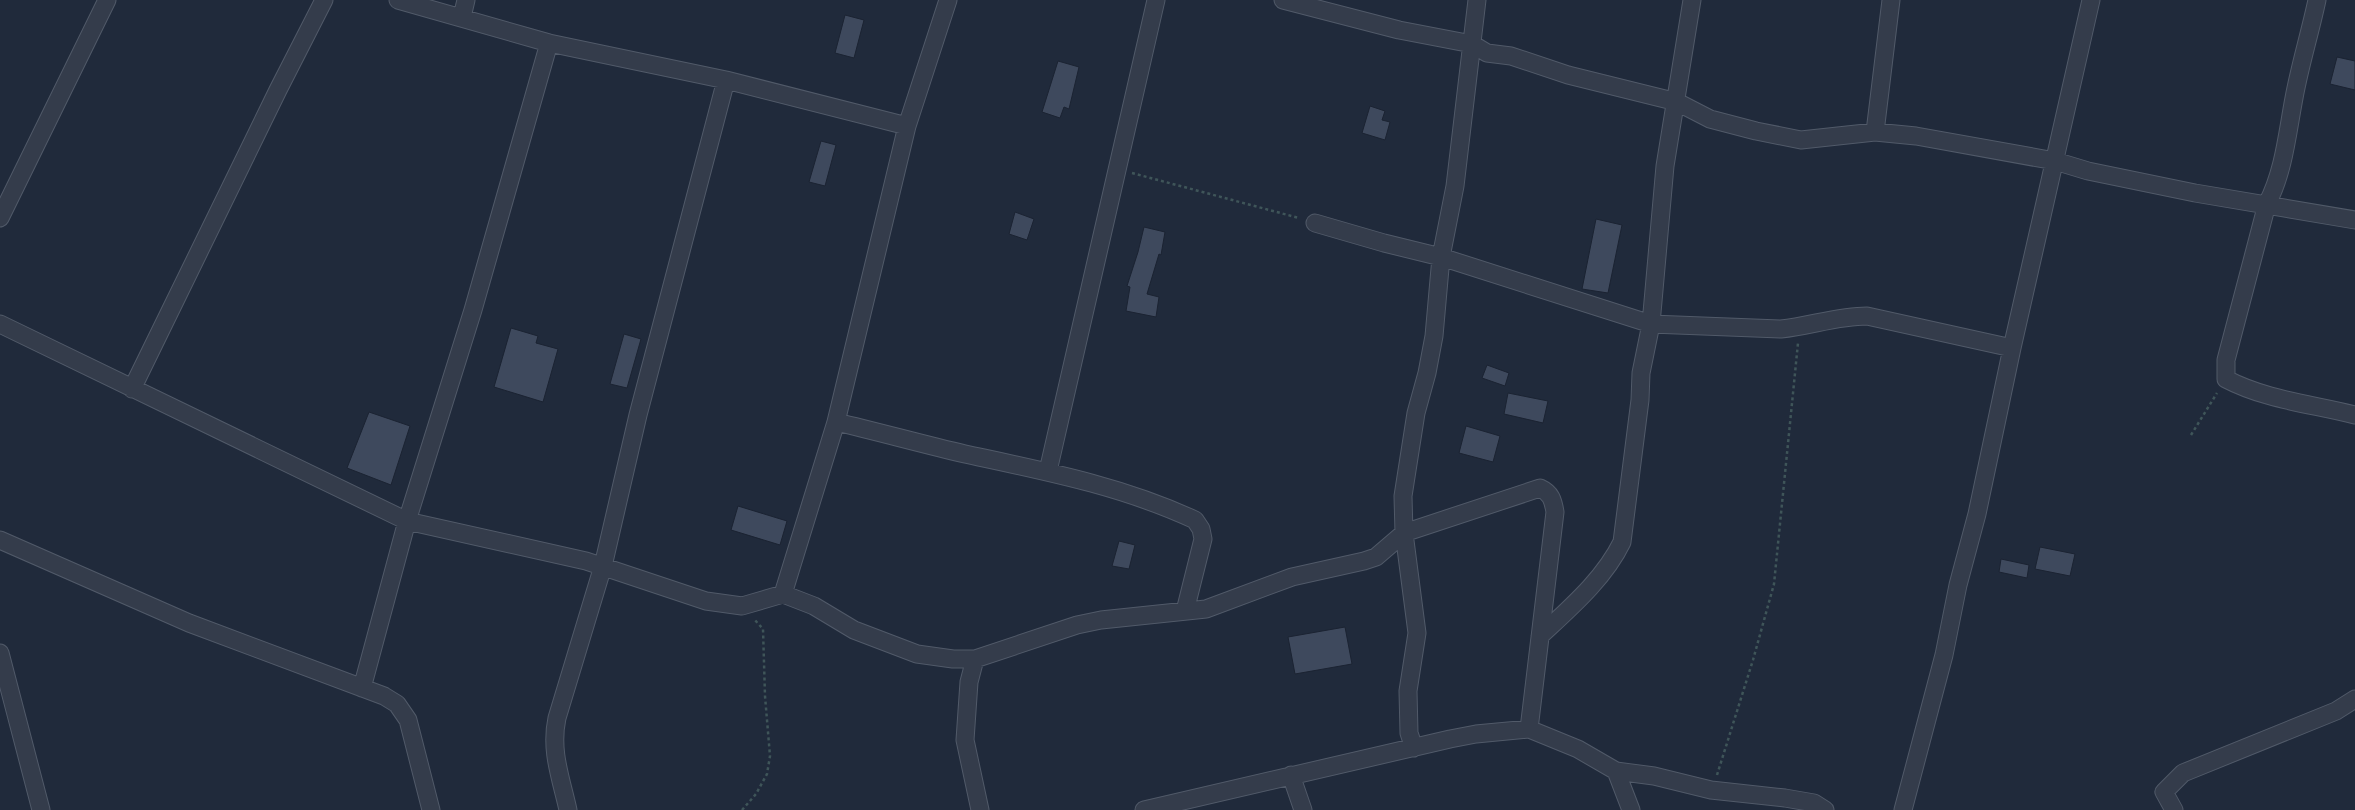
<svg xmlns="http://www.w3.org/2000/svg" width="2355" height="810" viewBox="0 0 2355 810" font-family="'Roboto Condensed',sans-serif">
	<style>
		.building { fill: #3e495d; stroke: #1b2332 }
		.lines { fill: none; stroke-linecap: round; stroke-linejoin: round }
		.minor-casing { stroke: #515a69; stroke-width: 19 }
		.path { stroke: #3f5559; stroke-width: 2.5; stroke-dasharray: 3 3; stroke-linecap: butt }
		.minor { stroke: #343c4b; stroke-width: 17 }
	</style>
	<rect width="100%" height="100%" fill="#202a3b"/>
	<path class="building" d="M845,15L864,20L854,58L835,53Z
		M2337,57L2355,61V90L2330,84Z
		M1058,61L1079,67L1069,109L1064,107L1060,118L1042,112Z
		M1370,106L1385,111L1382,120L1390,122L1385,140L1362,133Z
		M821,141L836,145L825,186L809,182Z
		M1015,212L1034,219L1027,240L1009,234Z
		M1596,219L1622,225L1608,293L1582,289Z
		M1144,227L1165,232L1161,255L1159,254L1147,294L1159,297L1156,317L1126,311L1130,287L1127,286L1138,252Z
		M511,328L538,336L536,343L558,349L543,402L494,387Z
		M624,334L641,339L627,388L610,384Z
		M1487,365L1509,373L1505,386L1482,378Z
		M1508,393L1548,401L1543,423L1504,414Z
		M369,412L410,426L391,485L347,468Z
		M1466,426L1500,436L1493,462L1459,453Z
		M738,506L787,521L780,545L731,530Z
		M1119,541L1135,545L1129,569L1112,566Z
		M2040,547L2075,554L2070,576L2035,569Z
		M2001,559L2029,565L2027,578L1999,572Z
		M1345,627L1352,664L1295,674L1288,637Z"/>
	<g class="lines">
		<g class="minor-casing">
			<path id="minor" d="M398,0L549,43L726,80L907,126
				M1283,0L1399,30L1472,44L1487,53L1511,56L1568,75L1677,102L1710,119L1756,131L1801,140L1875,132L1916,136L2055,161L2088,171L2195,193L2355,220
				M2317,0C2310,33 2300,65 2294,98C2287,135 2284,171 2267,204L2226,360V379C2266,400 2312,404 2355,415
				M462,17L466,0
				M1875,132L1891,0
				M0,218L107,0
				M1315,223L1384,243L1441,257L1651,324L1781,329C1810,326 1838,316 1867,316L2012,348
				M0,324L407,521L586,561L706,601L742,606L783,594L814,606L854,630L917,654L953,659H975L1077,625L1101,620L1206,609L1292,577L1364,561L1376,557L1404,533L1540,488C1551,493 1553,500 1555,512L1529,729
				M132,389L278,90L324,0
				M836,422C879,432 922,444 965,454C1044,471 1122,486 1195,520L1201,529L1203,539L1185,611
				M1048,471L1156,0
				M0,540L189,623L384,696L397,704L408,720L431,810
				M783,594L836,422L907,126L948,0
				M1540,636C1570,608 1604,579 1622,542L1640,400L1641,373L1651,324L1665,166L1692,0
				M0,653L41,810
				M975,659L969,682L965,740L980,810
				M362,688L407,521L473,310L549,43
				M1414,748L1409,733L1408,691L1417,633L1404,533L1403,496L1416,413L1427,373L1434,336L1441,257L1455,186L1477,0
				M1616,771L1631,810
				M1291,775L1303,810
				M568,810C561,778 550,751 557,718L603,566L638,415L726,80
				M1144,810L1450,739L1476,734L1529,729L1578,749L1616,771L1654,776L1711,790L1785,798L1814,803L1825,810
				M1903,810L1944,655L1958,585L1977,514L2012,348L2091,0
				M2174,810L2164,792L2183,773L2336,711L2355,699"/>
		</g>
		<path class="path" d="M1132,173L1299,218
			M2191,435L2217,393
			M1717,775L1753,660L1774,584L1798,343
			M742,810L756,794L767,774L770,756L765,696L763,629L754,619"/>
		<use href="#minor" class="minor"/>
	</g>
</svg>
